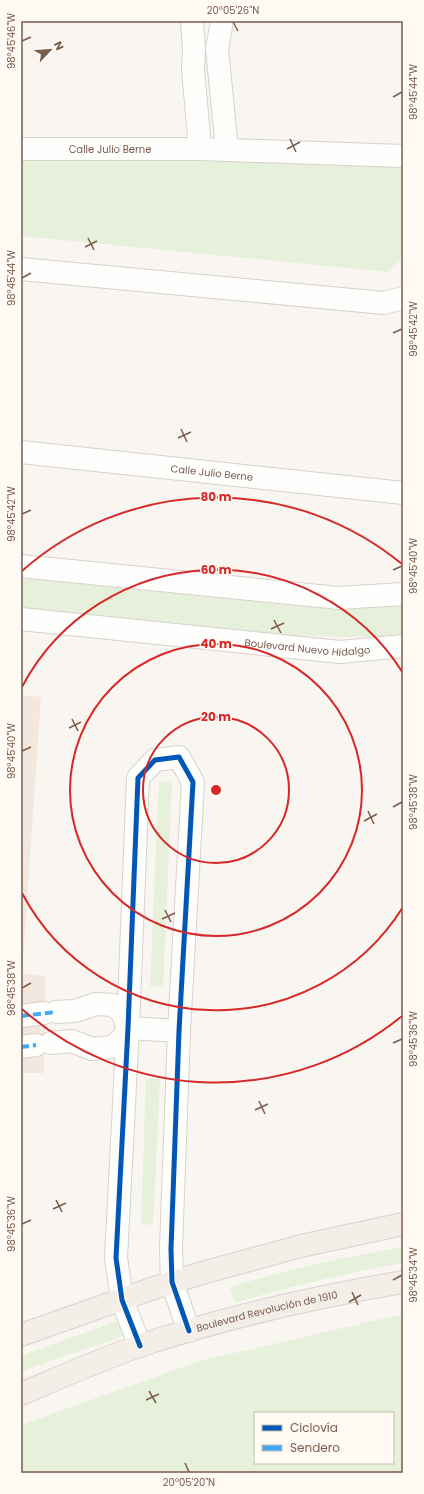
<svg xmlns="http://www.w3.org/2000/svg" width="424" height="1494" viewBox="0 0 424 1494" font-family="Poppins,sans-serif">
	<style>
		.residential { fill: #f2e8de }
		.green { fill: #e7f0db; fill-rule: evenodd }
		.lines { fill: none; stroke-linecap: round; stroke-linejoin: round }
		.minor-casing { stroke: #d7d1cb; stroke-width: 24 }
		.tertiary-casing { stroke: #d7d1cb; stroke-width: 24 }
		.primary-casing { stroke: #dad1cc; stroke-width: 24 }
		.minor { stroke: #fefefd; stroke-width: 22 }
		.tertiary { stroke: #fefefd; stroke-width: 22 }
		.primary { stroke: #f3eee8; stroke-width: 22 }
		.quiet { stroke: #3fa9f5; stroke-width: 4; stroke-dasharray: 8 4; stroke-linecap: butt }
		.cycleway-casing { stroke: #fffaf3; stroke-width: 8 }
		.cycleway { stroke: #0057b8; stroke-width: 5 }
		.ticks { fill: none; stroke: #7a5c4d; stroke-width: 1.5 }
		.ring { fill: none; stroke: #d62828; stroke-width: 2 }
		.labels { text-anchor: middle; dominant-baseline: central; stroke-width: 3; stroke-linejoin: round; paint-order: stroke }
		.street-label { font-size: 10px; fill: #7a5c4d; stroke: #fffaf3 }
		.centre { fill: #d62828; stroke: #fffaf3; stroke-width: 2 }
		.ring-label { font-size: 12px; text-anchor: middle; font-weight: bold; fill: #d62828; stroke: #fffaf3; stroke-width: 3; stroke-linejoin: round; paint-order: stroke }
		.neatline { fill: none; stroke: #7a5c4d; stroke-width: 1.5 }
		.ticks-label { font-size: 10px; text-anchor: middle; fill: #7a5c4d }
	</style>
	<rect width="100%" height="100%" fill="#f9f5f0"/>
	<path class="residential" d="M21,695L41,697L22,974L45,976L44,1073H21Z"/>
	<path class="green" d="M21,153L401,158L403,178L401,260L388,272L21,236Z
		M21,578L341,610L403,606V636L347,637L280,635L21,608Z
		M159,781L172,783L163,987L150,986Z
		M146,1079H160L153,1225L141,1224Z
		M403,1247V1263C346,1273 290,1286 235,1303L230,1287C287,1270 344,1257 403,1247Z
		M403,1314V1473H21V1425L200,1361ZM255,1413H393V1463H255Z
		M121,1321L125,1334L116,1339L55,1359L21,1372V1356L111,1323Z"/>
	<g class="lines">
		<g class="minor-casing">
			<g id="minor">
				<path d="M192,21L194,49L193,69L200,149"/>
				<path d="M222,21L217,49L227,150"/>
				<path id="s1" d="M21,149H200L403,156"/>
				<path d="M21,269L384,303L403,298"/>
				<path id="s2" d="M21,452L403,493"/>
				<path d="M21,1016L44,1013"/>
				<path d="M128,1028L179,1031"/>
				<path d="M51,1043L72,1041L92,1049L112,1047L122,1039L128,1028L122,1012L113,1005L96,1004L75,1011L56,1012"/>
				<path d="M21,1047L36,1045"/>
				<path d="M140,1346L122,1300L116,1258L128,1028L138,778L155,760L179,757L193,782L179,1031L171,1249L172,1282L189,1331"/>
			</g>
		</g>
		<g class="tertiary-casing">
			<g id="tertiary">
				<path d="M21,566L339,598L403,594"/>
				<path id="s3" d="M21,619L340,652L403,646"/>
			</g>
		</g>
		<g class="primary-casing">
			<g id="primary">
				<path d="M21,1335L151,1289L202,1273L301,1246L403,1224"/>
				<path id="s4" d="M21,1394C61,1377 101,1359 142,1345C226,1317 315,1297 403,1282"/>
			</g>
		</g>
		<use href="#minor" class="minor"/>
		<use href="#tertiary" class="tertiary"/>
		<use href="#primary" class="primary"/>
		<path class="quiet" d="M21,1016L56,1012
			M21,1047L36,1045"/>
		<g class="cycleway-casing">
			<path id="cycleway" d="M140,1346L122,1300L116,1258L128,1028L138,778L155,760L179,757L193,782L179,1031L171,1249L172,1282L189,1331"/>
		</g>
		<use href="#cycleway" class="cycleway"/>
	</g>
	<path class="ticks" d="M233,22L238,31M22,41L31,37M393,97L402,92M290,139L296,152M287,149L300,142M88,238L94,250M85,247L97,241M22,278L31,273M393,333L402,329M181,429L187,442M178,438L191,432M22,514L31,510M393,570L402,566M274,620L281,633M271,629L284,623M72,719L78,731M69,728L81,722M22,751L31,747M393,807L402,802M368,811L374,824M364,821L377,814M165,910L171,922M162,919L175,913M22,988L31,983M393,1043L402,1039M259,1101L265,1114M255,1110L268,1104M56,1200L62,1212M53,1209L66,1203M22,1224L31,1220M393,1280L402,1275M352,1292L358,1305M349,1302L361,1295M149,1391L156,1403M146,1400L159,1394M185,1463L189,1472"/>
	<g class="ring">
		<circle cx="216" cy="790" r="73"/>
		<circle cx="216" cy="790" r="146"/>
		<path d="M403 907A220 220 0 0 1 22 893M22 687A220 220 0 0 1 403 673"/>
		<path d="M402 1016A293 293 0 0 1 22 1009M22 571A293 293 0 0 1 402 564"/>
	</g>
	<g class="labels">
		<g class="street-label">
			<text stroke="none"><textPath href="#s1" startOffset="89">Calle Julio Berne</textPath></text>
			<text stroke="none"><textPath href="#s2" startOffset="192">Calle Julio Berne</textPath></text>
			<text stroke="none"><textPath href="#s3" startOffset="288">Boulevard Nuevo Hidalgo</textPath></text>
			<text stroke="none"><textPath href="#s4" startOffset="260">Boulevard Revolución de 1910</textPath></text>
		</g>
	</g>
	<circle cx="216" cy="790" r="6" class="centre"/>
	<g class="ring-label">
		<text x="216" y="501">80 m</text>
		<text x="216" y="574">60 m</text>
		<text x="216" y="648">40 m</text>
		<text x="216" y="721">20 m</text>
	</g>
	<rect width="424" height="1494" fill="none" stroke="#fffaf3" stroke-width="44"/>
	<rect x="254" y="1412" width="140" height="52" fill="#fffaf3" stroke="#cabbb1"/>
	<rect x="262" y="1425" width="20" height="6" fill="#0057b8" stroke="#cabbb1"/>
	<text x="290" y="1432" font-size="12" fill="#7a5c4d">Ciclovía</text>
	<rect x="262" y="1445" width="20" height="6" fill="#3fa9f5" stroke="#cabbb1"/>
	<text x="290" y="1452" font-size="12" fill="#7a5c4d">Sendero</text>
	<g transform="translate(50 50) rotate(64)" stroke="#fffaf3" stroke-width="3" paint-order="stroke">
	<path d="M0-3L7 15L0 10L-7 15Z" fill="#7a5c4d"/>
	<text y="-6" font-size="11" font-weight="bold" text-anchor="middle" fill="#7a5c4d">N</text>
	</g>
	<rect x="22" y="22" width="380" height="1450" class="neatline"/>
	<g class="ticks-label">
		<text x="233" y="14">20°05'26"N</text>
		<text transform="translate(11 41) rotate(-90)" y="4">98°45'46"W</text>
		<text transform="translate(413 92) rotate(-90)" y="4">98°45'44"W</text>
		<text transform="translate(11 278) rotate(-90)" y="4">98°45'44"W</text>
		<text transform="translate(413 329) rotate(-90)" y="4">98°45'42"W</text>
		<text transform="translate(11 514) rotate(-90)" y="4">98°45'42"W</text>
		<text transform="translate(413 566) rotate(-90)" y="4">98°45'40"W</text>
		<text transform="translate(11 751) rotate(-90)" y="4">98°45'40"W</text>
		<text transform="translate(413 802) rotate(-90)" y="4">98°45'38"W</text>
		<text transform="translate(11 988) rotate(-90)" y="4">98°45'38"W</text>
		<text transform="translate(413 1039) rotate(-90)" y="4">98°45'36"W</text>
		<text transform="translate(11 1224) rotate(-90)" y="4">98°45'36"W</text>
		<text transform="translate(413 1275) rotate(-90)" y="4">98°45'34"W</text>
		<text x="189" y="1486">20°05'20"N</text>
	</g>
</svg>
